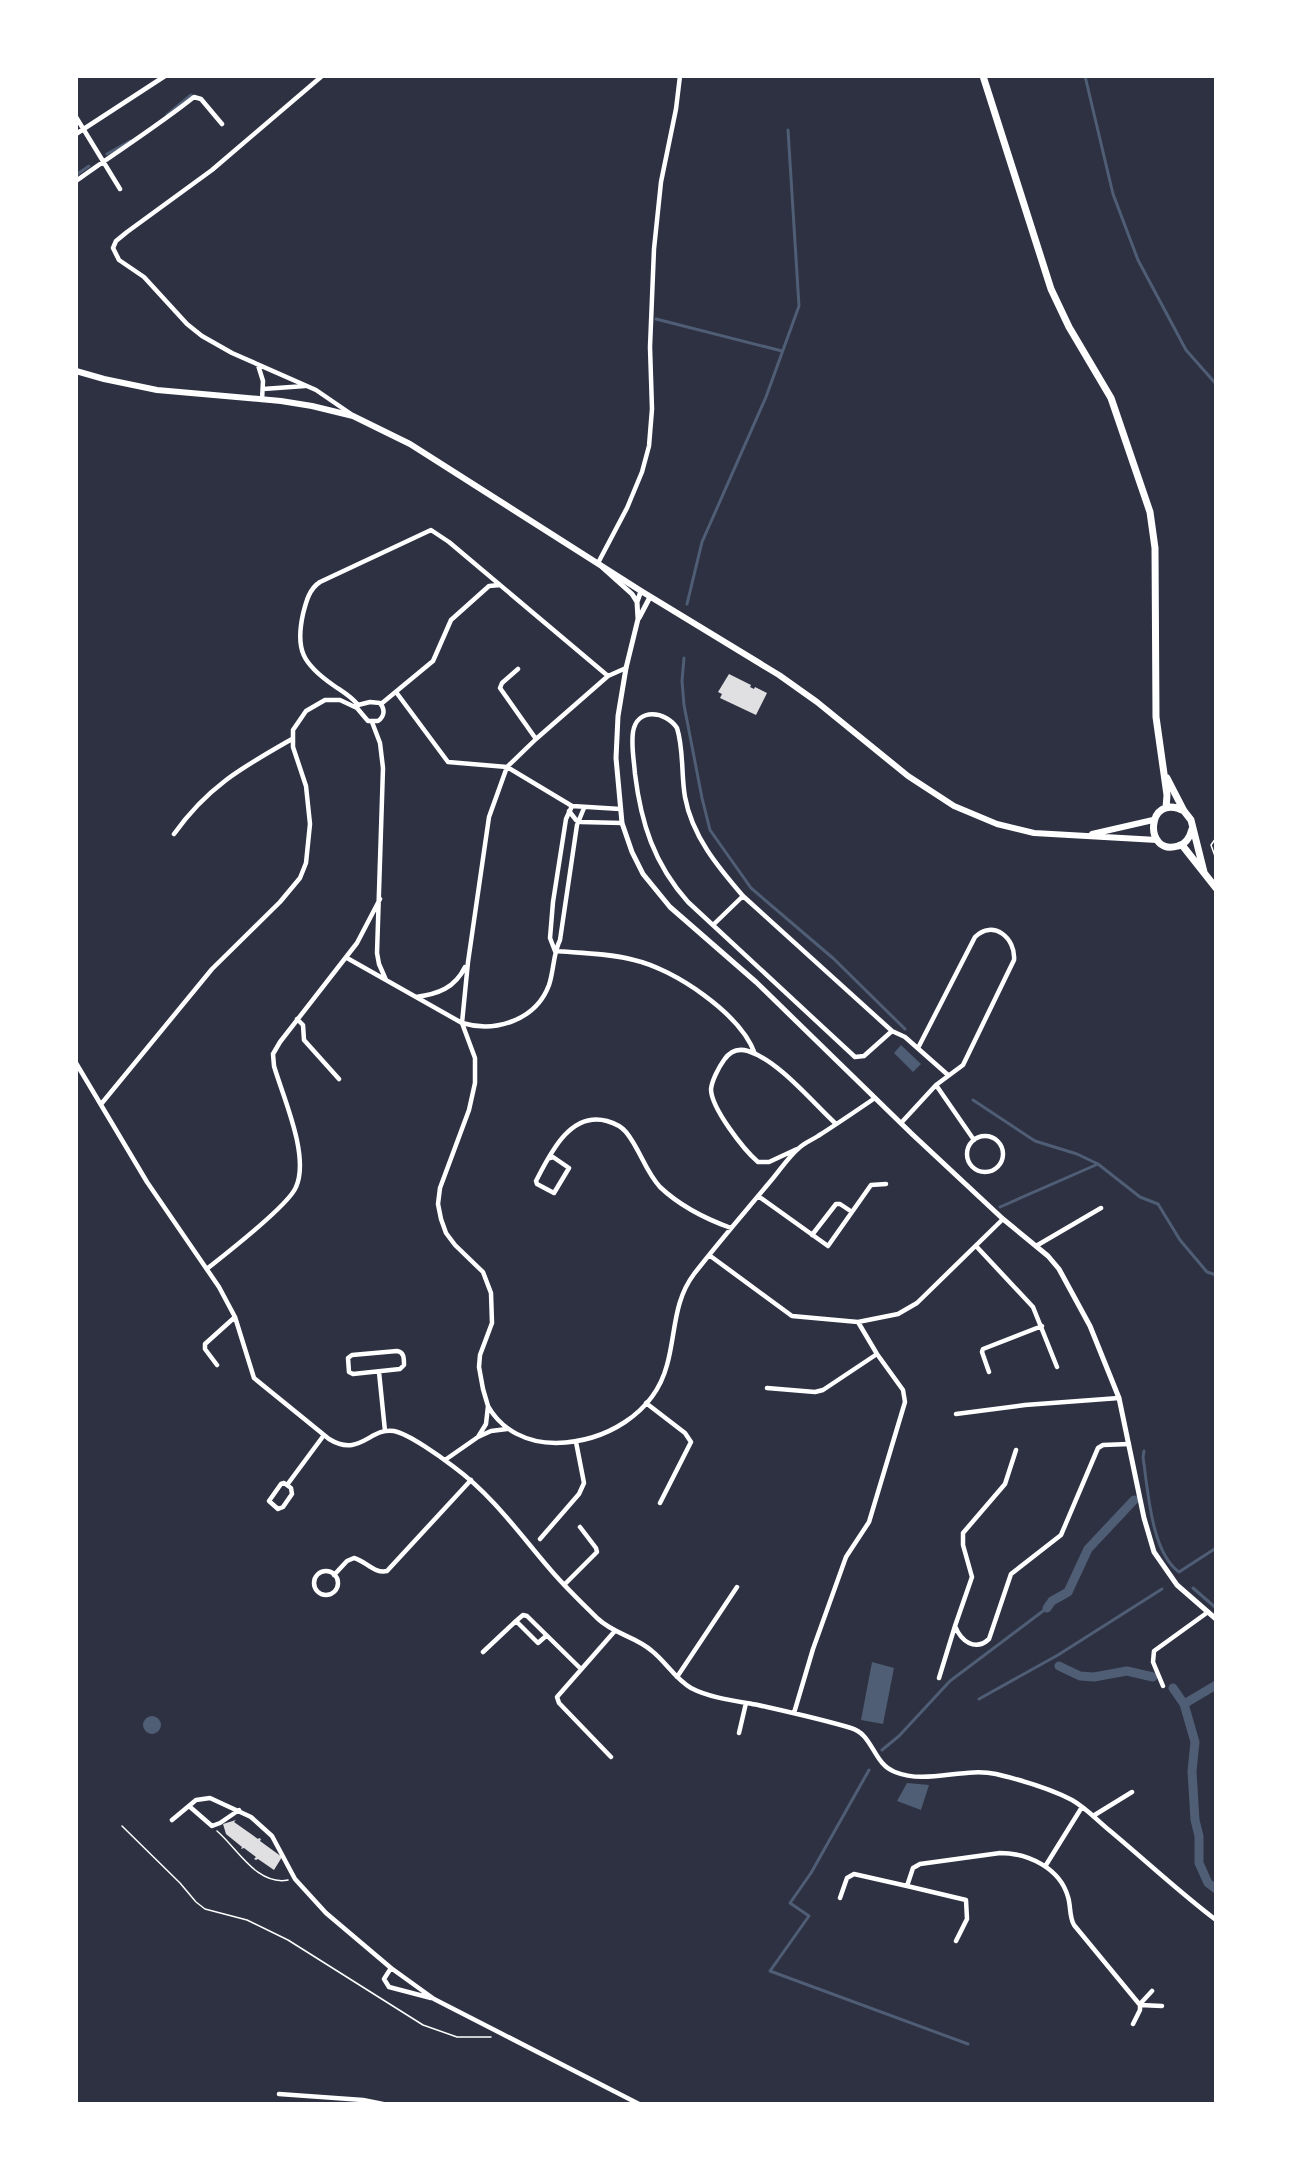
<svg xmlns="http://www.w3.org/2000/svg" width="1292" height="2180" viewBox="0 0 1292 2180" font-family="'Sofia Sans Condensed',sans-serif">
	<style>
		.water { fill: #4f5d75 }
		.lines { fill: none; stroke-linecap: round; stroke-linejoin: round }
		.stream { stroke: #4f5d75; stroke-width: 3 }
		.canal { stroke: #4f5d75; stroke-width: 9 }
		.building { fill: #e0e0e3 }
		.path { stroke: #fff; stroke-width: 1.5 }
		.minor { stroke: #fff; stroke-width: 4.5 }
		.tertiary { stroke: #fff; stroke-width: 5 }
		.secondary { stroke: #fff; stroke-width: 6 }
		.primary { stroke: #fff; stroke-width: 7 }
	</style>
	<rect width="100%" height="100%" fill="#2d3142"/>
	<path class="water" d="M901,1045L921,1064L913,1072L894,1053Z
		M872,1662L894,1668L883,1724L861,1720Z
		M143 1725a9 9 0 1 1 18 0a9 9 0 1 1-18 0Z
		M907,1783L929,1785L921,1810L897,1801Z"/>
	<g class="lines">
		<path class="stream" d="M1085,76L1113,194L1138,260L1186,350L1216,384
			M167,115L191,95
			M107,154L130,141
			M76,175L89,166
			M656,319L782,351
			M687,604L702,542L766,397L799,306L788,130
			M684,658L682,681L684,705L702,798L710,830L751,888L834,959L905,1029
			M973,1100L1035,1141L1077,1154L1098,1164L1140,1197L1158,1204L1180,1240L1207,1272L1216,1275
			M1000,1207L1098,1164
			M1144,1451L1143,1457C1148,1490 1151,1552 1179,1572L1216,1548
			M1193,1588L1216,1608
			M979,1699L1058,1655L1162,1589
			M882,1750L899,1736L950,1681L1047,1608
			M869,1770L811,1873L790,1903L809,1916L770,1971L968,2044"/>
		<path class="canal" d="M1047,1608L1052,1601L1068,1592L1088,1549L1134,1500
			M1059,1666L1080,1676L1094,1677L1127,1671L1153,1677
			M1216,1685L1184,1704L1195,1742L1192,1771L1195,1820L1199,1836V1863L1208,1883L1216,1889
			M1173,1688L1184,1704"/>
	</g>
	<path class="building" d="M729,674L751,685L750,687L754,689L755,687L767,693L756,715L720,698L722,694L718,692Z
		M236,1820L234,1822L258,1839L259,1838L261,1839L260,1841L282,1857L274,1870L258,1859L256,1860L254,1859L256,1857L244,1848L241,1849L242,1847L226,1834L223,1824Z"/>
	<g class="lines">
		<path class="path" d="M1216,838L1211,845L1216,859
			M122,1826L180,1883L196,1902L205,1909L247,1920L288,1940L423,2025L457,2037H491
			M217,1831C238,1849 257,1886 288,1880"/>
		<path class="minor" d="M322,76L212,170L127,232L116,241L113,248L119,260L144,277L187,324L202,336L232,353L316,390L351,414
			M76,117L120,189
			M76,134L165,76
			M76,181C116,152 155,128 194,97L201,99L222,124
			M258,365L263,381L262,400
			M263,389L305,386
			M598,563L627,508L642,472L649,446L652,409L650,347L654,249L661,182L676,109L680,76
			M518,669L502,683L500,688L536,739
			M396,692L448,762L507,767L572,806L620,809
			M370,702L380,703C385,709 385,716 378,721H368L357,708L358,705Z
			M381,704L433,661L451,620L489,586L500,585
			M358,705C351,696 343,692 333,685C303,664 295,650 303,614C306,602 309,589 320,582L431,530L449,542L608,676
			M372,722L380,743L383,768L377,953L379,964L386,980
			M569,811L576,820L581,822L622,823
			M174,834C208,786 243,767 292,739
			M713,925L743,896
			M555,951C581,953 608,953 634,960C674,969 741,1014 755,1054
			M555,951L550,938L553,902L566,819L572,806
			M347,958L462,1023C496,1033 536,1020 549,985C554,970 553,954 560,940L577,825L584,808
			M416,997C438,994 455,988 465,967
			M297,1019L303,1025L304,1040L339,1079
			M892,1031L864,1056L855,1057L688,902C654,864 641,823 635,774C634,760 631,746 633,732C637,707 666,711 677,728C684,750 681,775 685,797C692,836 718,867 743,896L892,1031L905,1037L948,1075
			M76,1063L147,1182L219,1287L235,1317L254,1378L329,1439C360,1458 370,1427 394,1431C409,1434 441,1457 454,1467C492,1495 519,1533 549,1568C564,1586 581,1602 597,1618C615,1635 635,1636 652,1651C666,1662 675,1679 691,1688C710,1698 736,1701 758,1705C789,1712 821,1719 851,1728C873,1734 873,1764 895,1772C927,1785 963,1767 996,1774C1021,1780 1049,1788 1072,1800C1086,1808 1097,1820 1109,1830C1145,1860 1179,1892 1216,1920
			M936,1085L974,1140
			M102,1103L212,969L280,902L300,878L306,863L310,824L306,786L293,747V730L306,711L325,700H340L357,708
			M901,1123L936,1085L963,1065L1014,960C1016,938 993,919 975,937L918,1048
			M967 1154a18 18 0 1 1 36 0a18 18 0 1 1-36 0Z
			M797,1149L769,1162H758C744,1150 711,1108 711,1089C712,1080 719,1067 724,1060C730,1051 738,1048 748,1051C779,1061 812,1102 836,1124
			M550,1158L553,1157L569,1168L554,1193L537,1184L536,1181C550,1154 570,1111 607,1121C614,1123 621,1126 626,1132C640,1149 645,1171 660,1187C680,1206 706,1219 731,1228
			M758,1196L828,1246L871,1185L886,1184
			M812,1235L836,1204H840L852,1212
			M976,1246L1033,1307L1057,1367
			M1036,1246L1101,1208
			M709,1255L792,1316L858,1322L877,1354L903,1390L905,1402L869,1522L846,1557L813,1649L794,1713
			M208,1268C227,1253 289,1205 296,1187C310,1156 283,1097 274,1066L273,1054L280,1042L357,943L380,899
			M858,1322L898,1314L917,1303L1003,1219
			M397,1351C404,1352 404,1358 404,1365L400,1369L353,1374L349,1372L348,1358L352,1355Z
			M217,1365L205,1349V1344L235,1317
			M379,1372L385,1431
			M989,1372L982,1352L983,1349L1042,1326
			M767,1388L815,1392L823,1390L877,1354
			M646,1403L685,1433L691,1442L660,1503
			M488,1406C502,1431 528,1443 556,1443C605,1442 654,1414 667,1365C676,1333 673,1302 694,1274C718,1243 744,1213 769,1183C779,1172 788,1157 799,1148C804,1143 812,1140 818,1136C837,1124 856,1111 875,1098
			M956,1414L1025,1405L1119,1398
			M478,1437L491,1431L507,1429
			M1016,1450L1005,1484L963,1533V1545L972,1577L955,1626C961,1641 975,1652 989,1639L1011,1574L1061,1535L1098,1448L1103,1445L1129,1444
			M445,1460L478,1437L486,1424L488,1406L483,1389L479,1367L480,1355L492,1323L491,1293L483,1272L455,1245L446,1233L441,1219L438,1204L440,1188L469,1110L475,1083V1058L462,1023L468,962L489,817L507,767L536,739L608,676L626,668
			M284,1483L291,1488L292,1494L283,1507L278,1509L269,1501L281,1484Z
			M287,1485L324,1435
			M540,1539L579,1494L584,1483L576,1442
			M314 1583a12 12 0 1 1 24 0a12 12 0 1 1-24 0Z
			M334,1575L347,1561L354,1558C366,1561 374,1574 387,1571L471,1480
			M564,1585L597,1552L596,1548L580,1527
			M546,1636L538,1643L516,1621L523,1615L527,1616L581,1669
			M483,1652L516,1621
			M677,1677L737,1587
			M939,1678L955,1626
			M1163,1686L1153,1662L1154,1651L1208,1612
			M739,1733L746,1703
			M611,1757L559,1703L557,1697L614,1632
			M189,1806L212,1826L220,1823L239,1810
			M1093,1816L1132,1792
			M172,1820L196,1800L210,1798L251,1817L272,1836L295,1879L326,1913L391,1968L434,1999L639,2104
			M1046,1865L1082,1807
			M907,1886L966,1900L967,1919L956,1941
			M840,1898L847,1878L854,1874L907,1886L913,1868L920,1864L1000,1853C1028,1853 1060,1868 1068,1897C1071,1906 1069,1916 1074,1925L1140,2005L1162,2006
			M391,1968L384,1979L389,1987L431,1998
			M1133,2024L1140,2010V2004L1152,1991
			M279,2094L363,2100L383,2104"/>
		<path class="tertiary" d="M603,568L632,594L637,602
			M641,591L637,602L638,619L626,668L618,716L616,758L622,823L632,852L643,874L670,907L756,982L912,1134L1003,1219L1048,1256L1059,1269L1090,1326L1119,1398L1144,1518L1154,1552L1177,1585L1216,1619
			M639,618L650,597"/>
		<path class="secondary" d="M76,371L104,379L157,390L281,401L312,406L353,416L410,444L641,591L779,675L817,702L908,776L954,806L997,824L1034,833L1157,840
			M1092,834L1153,820"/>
		<path class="primary" d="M983,76L1051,289L1069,327L1111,398L1150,512L1155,548L1156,717L1167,795L1166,808
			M1167,778L1184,811L1191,820L1204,872
			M1184,811C1146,791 1143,857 1178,846C1186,844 1190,837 1192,829
			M1182,845L1216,888"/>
	</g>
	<rect width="1292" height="2180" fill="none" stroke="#ffffff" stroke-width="156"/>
</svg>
